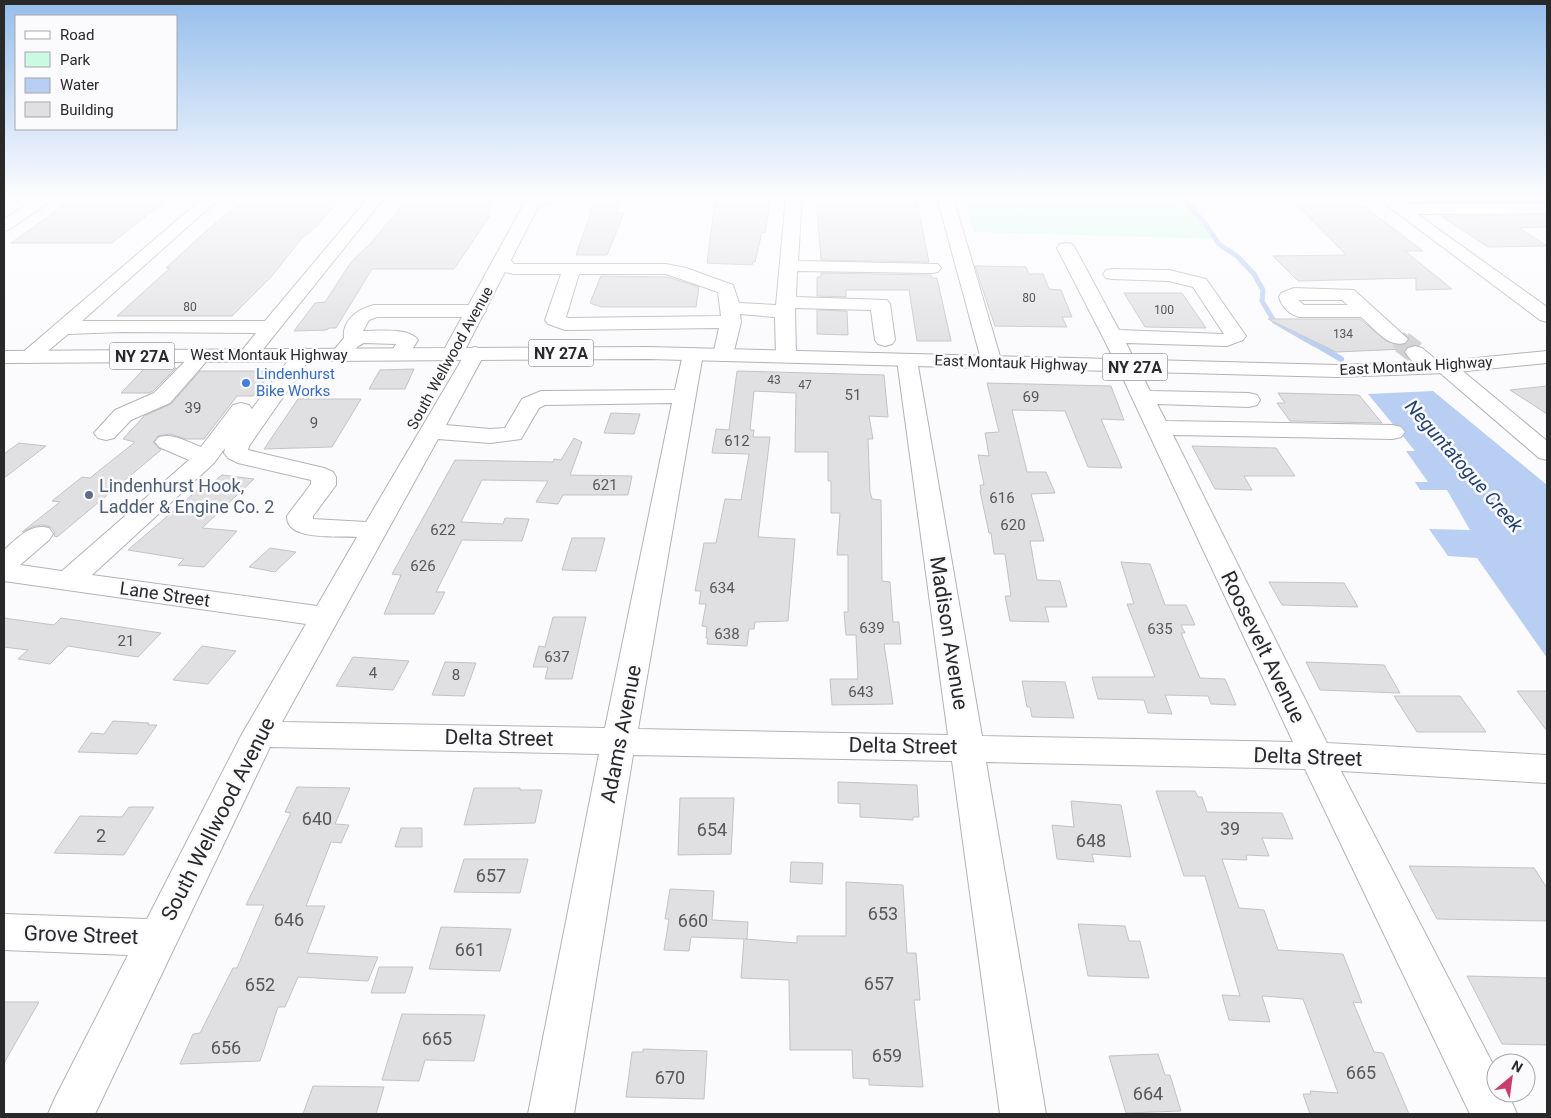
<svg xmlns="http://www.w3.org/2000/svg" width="1551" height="1118" viewBox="0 0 1551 1118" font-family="Roboto,sans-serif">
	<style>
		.green { fill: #cbfae3 }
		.water { fill: #b8cef3 }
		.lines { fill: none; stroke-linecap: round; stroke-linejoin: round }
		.stream-far1 { stroke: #b8cef3; stroke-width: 5 }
		.stream { stroke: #b8cef3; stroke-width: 6 }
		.building { fill: #e0e0e2; stroke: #c3c3c6 }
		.minor-tunnel-far1 { stroke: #d1d1d4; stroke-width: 18; stroke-dasharray: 18 9; stroke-linecap: butt }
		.minor-tunnel { stroke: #d1d1d4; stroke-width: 23; stroke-dasharray: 23 12; stroke-linecap: butt }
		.minor-casing { stroke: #b3b3b5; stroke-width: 2 }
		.major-casing { stroke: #b3b3b5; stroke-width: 2 }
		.minor { fill: #fff; fill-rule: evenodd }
		.major { fill: #fff; fill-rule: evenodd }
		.shop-dot { fill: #3f7fe0; stroke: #fbfbfe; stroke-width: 2 }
		.service-dot { fill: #5c6f8a; stroke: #fbfbfe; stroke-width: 2 }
		.labels { text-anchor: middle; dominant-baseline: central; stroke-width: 5; stroke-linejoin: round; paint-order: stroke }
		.far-number-label { font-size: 12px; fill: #575758 }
		.far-street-label { font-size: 15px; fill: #29292a; stroke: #fbfbfe }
		.far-shop-label { font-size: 15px; fill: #366cbe; stroke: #fbfbfe; text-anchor: start }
		.number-label { font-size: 15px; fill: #575758 }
		.shield { fill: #fbfbfe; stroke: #68686a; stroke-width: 1 }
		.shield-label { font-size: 16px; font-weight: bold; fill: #29292a }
		.service-label { font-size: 18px; fill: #4e5e75; stroke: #fbfbfe; text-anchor: start }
		.street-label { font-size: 18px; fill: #29292a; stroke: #fbfbfe }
		.near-number-label { font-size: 18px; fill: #575758 }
		.water-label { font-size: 19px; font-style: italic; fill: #25406f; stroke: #fbfbfe }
		.near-street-label { font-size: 21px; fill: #29292a; stroke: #fbfbfe }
	</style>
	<rect width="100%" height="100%" fill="#fbfbfe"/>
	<path class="green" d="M962,197H1187L1215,239L974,232Z"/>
	<path class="water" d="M1433,391L1547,485V658L1477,558L1448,556L1429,529L1470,530L1447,490H1420L1415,482H1428L1406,451H1415L1368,394Z"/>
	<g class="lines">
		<path class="stream-far1" d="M1182,197L1204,222L1219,244L1237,256L1254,274L1263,290L1262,301L1274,321L1314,344"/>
		<path class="stream" d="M1312,342L1341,359"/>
	</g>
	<path class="building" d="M76,197H170L112,243H11Z
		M248,197H341L318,225L302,238L271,277L232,316H117L170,268H166L196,240L227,213L234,211Z
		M409,197H497L485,216H490L454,269H372L336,328H329L327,330L294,331L315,303L325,302L351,262L371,243Z
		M594,197L619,198L616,213H624L607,255H576L590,215Z
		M816,197H916L929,262L821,260Z
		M1315,197H1348L1361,207H1365L1423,251H1405L1452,289L1416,290V278L1298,281L1273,256L1346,255L1297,205H1326Z
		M1415,197H1547V201L1422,202Z
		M715,201H770L765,233L762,232L755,262H753L752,265L707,263Z
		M1547,215V227L1519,228L1547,246L1488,247L1441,216Z
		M975,266L1026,267L1029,274H1043L1049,289L1061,290L1072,317H1062L1067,327L995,326Z
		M821,273L931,275L932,278H937L951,341H917L909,290H846V297L817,296V277H821Z
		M601,276L668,277L699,287L696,307H601L590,303Z
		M1124,293H1182L1206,328L1145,327Z
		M817,310L847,311L848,335L817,334Z
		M1268,319H1360L1386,341L1400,345L1405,349L1336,352Z
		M145,368H176L153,391L149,393H121Z
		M414,369L405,389H369L380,370Z
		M200,371H272L253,396H237L204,439H186L170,434L158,436L153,442L161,450L57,537L54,536L55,533L51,527L42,525L35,526L22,532L60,502L52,501L82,477L90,478L135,442L123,439L144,416L171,404Z
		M737,371L884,375L888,417L869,416L873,439H868L870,492L872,499L881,500L882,581L890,582L893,622H899L901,644H884L893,704L832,705L830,679H858L856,635H846L844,612H848V555H837L840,513H831V481H828V452H795L796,393L754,391L750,430H754L753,437H770L758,537L795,539L788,621L755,622L754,629H749L747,646L707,644L708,638H706L707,627L702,626L706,604H699L701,591H695L704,543H716L725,499L741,500L749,454L712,453L716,429L729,430Z
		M987,383L1111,386L1124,420L1101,419L1122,468L1088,467L1065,411L1012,410L1027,472H1046L1055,493L1031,494L1044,541H1030L1037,580L1060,581L1067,607H1045L1049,622L1010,621L1005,596H1011L1005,554H994L991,533H989L980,491H981L980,485H984L978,455L989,456L985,433L999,432Z
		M1547,386V414L1510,390Z
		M1278,393L1359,395L1382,423L1290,421L1277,403H1285Z
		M298,399H361L332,447L264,449Z
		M611,413L640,414L634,434L604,433Z
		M574,438L582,442L570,475L632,476L628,495H563L558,504L536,502L548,481L482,480L461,522L503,524L505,518L529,519L522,541L462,540L436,592H445L434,614H384L401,575L392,574L455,460L553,462L554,459L561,460Z
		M19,443L46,446L4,478V454Z
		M1192,446L1276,448L1295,476H1244L1252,490L1215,489Z
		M222,475L254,479L202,528L237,531L204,567L178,565L184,559L128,550L207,482L212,483Z
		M572,538H605L596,571L562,570Z
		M270,548L296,552L275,572L249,567Z
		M1121,562L1150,564L1165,605H1186L1195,625H1181L1185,633H1181L1200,678L1225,679L1236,705L1211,704L1208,696L1165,695L1172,714L1148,713L1144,700L1098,699L1092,677H1155L1127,604H1134Z
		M1269,582L1344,583L1358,607L1282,605Z
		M553,617H586L572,679H545L548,667H533L539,646L545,647Z
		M4,618L54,625L61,618L161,633L138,657L68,646L50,664L18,659L28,650L4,647Z
		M202,646L236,651L208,684L173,680Z
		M353,657L409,661L393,690L336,686Z
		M445,662L476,663L464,696L432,695Z
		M1306,662L1384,665L1400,693L1320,690Z
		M1022,681L1065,682L1074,718L1032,717L1030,707H1027Z
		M1517,691H1547V731Z
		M1394,696H1460L1486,732H1417Z
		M113,721L149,723L148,725H157L137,754L78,752L91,733L104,734Z
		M838,782L917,785L919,817H913V820L860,817V804L838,803Z
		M297,787L350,788L335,824L349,825L341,843L331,842L306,906H325L307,953L378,957L368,981L298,977L285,1007H278L260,1061L180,1064L193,1034L200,1033L233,968H237L264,905H246L291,813L285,812Z
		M474,788H520V790H542L535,823L464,825Z
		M1156,791H1195L1198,797H1202L1207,812L1282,813L1293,839L1262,838L1269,856L1246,855L1247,860L1222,859L1239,908L1264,910L1278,950L1343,954L1362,1003L1353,1002L1374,1052L1383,1053L1409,1114H1310L1303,1094H1311L1310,1091L1338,1093L1303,999L1262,996L1270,1022L1229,1020L1222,995L1240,996L1205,876H1184Z
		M680,798H734L731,854L678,855Z
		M1071,801L1121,805L1131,857L1092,854L1094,862L1057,859L1052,825L1074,827Z
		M129,807H154L124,855L54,853L80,816L122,817Z
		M401,828H422V847H395Z
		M464,859H528L520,893L454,892Z
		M791,862L823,863L822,884L790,882Z
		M1409,866L1534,868L1547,888V921L1437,919Z
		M846,882L903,885L907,953H916L920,1000H914L923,1087L869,1085V1079L853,1078L852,1050H790L789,980L741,978L744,939L691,937L689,951L664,950L669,919H665L670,889L714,891L712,920L748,922L747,939H745L797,943V936H846Z
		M1078,924L1125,926L1129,941H1140L1149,978L1088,976Z
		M441,927L511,929L500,971L429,969Z
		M379,967H413L405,993H371Z
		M1467,976L1547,978V1045L1502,1044Z
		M4,1002H39L4,1063Z
		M402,1014L485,1015L474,1061L425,1060L419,1081L382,1080Z
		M643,1049L707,1051L704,1099L626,1097L632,1052H643Z
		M1158,1054L1165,1075H1170L1181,1111L1126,1113L1109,1056Z
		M313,1086L384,1087L376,1114H303Z"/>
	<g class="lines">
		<path class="minor-tunnel-far1" d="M1398,339L1404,344"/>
		<path class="minor-tunnel" d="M1402,342L1415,352"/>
		<g class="minor-casing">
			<path id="minor" d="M39,197H57L10,229L4,231V219Z
				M204,197H221L82,321H265L369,197H385L256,358L249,360L242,358L239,354L256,333L121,332L68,334L36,361L29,363L22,361L19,357L22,353Z
				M786,197H802L798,261L938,264L941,268L938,272L932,273L797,271L796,297L887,300L890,304L895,340L892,344L885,346L878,344L875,340L871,310L795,308L796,356L793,360L786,362L779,360L776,356L775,317L740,314L741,322L733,355L730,359L723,361L716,359L713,355L719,328L565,330L548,324L545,320L561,274H514L500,271L494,261L497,257C506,255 508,257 514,264H666L686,268L733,285L739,303L776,305ZM579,274H666L718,292L721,316L568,318L566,317Z
				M937,197H953L1002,363L999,367L992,369L985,367L982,363Z
				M1376,197H1394L1404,204L1547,203V213L1417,214L1547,307V322L1540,320Z
				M1066,243L1072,244L1075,248L1119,330L1224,334L1193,287L1169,281L1112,279L1106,278L1103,274L1106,270L1112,269L1169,270L1206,279L1246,336L1243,340L1227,346L1126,343L1150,391L1249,393L1257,395L1260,400L1257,405L1249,407L1157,404L1166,421L1393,425L1401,427L1405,432L1401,437L1393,439L1173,435L1327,743L1547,755V783L1341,771L1496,1070V1093H1508L1517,1114H1470L1305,769L986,762L1046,1114H1000L952,761L633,755L574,1114H528L599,754L270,747L95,1114H48L55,1098L128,955L4,950V914L147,919L242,734L306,624L4,581V550C18,538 30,523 49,528L53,534L49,540L20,565L62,571L189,460L159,447L155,442L159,437C174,433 187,442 201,447L233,405L241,403L249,405L252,409L296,350L303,348L310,350L313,354L249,446L248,450L324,468L333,472L336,477V485L313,516V519L366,522L468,349L475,347L482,349L485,353L446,425L490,429L505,428L522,399L541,391L675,390L683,354L686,350L693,348L700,350L703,354L638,729L948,735L897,360L900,356L907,354L914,356L917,360L982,736L1293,742L1113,357L1057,248L1060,244ZM672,403L605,728L282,722L438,439L490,443L521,439L539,408L545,405ZM225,448L224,453L228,458L238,463L311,480V484L287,516C287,520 288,524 291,527C302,539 341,536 357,537L317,606L92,575L214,463Z
				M1294,288L1354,290L1408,339L1405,343C1388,348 1374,328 1361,317H1299C1289,314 1282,307 1279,297L1281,293ZM1298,300H1342L1348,305H1304Z
				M374,305H476L483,307L486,311L483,315L476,317H377L369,320L363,331C377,331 409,327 418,340L407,358L400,360L393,358L390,354L396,344L364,343C351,348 354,360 336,355L333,351L344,338C342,320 358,309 374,305Z
				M1415,346L1422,348L1439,362L1446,361L1453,363L1547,441V460L1539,458L1439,372C1425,375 1412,363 1405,352L1408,348Z
				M202,349L209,351L212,355L170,403L131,420L114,438L106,440L98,438L94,433L115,410L154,393L195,351Z"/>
		</g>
		<g class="major-casing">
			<path id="major" d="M535,197L556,198L553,201L539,205L466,348L648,347L1337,365L1446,361L1547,351V363L1446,373L1337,377L648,359L4,363V351L445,348L525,202L527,199Z"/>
		</g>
		<use href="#minor" class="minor"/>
		<use href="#major" class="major"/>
	</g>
	<linearGradient id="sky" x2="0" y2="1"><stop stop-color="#95beec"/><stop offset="0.56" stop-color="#fdfdff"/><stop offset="1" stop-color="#fdfdff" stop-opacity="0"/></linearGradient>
	<rect width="1551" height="353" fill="url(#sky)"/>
	<circle class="shop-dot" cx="246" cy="383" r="5"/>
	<circle class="service-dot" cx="89" cy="495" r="5"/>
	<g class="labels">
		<g class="far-number-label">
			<text x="1029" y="298">80</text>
			<text x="190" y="307">80</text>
			<text x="1164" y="310">100</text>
			<text x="1343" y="334">134</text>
			<text x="774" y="380">43</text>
			<text x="805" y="385">47</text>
		</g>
		<g class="far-street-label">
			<text x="269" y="355">West Montauk Highway</text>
			<text transform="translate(450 358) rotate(-61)">South Wellwood Avenue</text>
			<text transform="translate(1011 363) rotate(2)">East Montauk Highway</text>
			<text transform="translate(1416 366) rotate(-3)">East Montauk Highway</text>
		</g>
		<g class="far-shop-label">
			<text x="256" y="374">Lindenhurst<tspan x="256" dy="17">Bike Works</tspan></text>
		</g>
		<g class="number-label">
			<text x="853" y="395">51</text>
			<text x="1031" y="397">69</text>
			<text x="193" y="408">39</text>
			<text x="314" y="423">9</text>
			<text x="737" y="441">612</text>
			<text x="605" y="485">621</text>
			<text x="1002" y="498">616</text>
			<text x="1013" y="525">620</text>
			<text x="443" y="530">622</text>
			<text x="423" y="566">626</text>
			<text x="722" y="588">634</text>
			<text x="872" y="628">639</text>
			<text x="1160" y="629">635</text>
			<text x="727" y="634">638</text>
			<text x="126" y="641">21</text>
			<text x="557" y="657">637</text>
			<text x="373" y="673">4</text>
			<text x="456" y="675">8</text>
			<text x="861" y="692">643</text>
		</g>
		<g class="shield">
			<rect x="528.5" y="339.5" width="65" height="27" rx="4"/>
			<rect x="109.5" y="342.5" width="65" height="27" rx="4"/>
			<rect x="1102.5" y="353.5" width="65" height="27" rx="4"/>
		</g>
		<g class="shield-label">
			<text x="561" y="353">NY 27A</text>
			<text x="142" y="356">NY 27A</text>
			<text x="1135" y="367">NY 27A</text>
		</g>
		<g class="service-label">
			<text x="99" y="485">Lindenhurst Hook,<tspan x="99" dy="21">Ladder &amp; Engine Co. 2</tspan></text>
		</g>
		<g class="street-label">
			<text transform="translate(165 594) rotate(8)">Lane Street</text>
		</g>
		<g class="near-number-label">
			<text x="317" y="818">640</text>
			<text x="1230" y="828">39</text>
			<text x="712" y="829">654</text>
			<text x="101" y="835">2</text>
			<text x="1091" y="840">648</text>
			<text x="491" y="875">657</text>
			<text x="883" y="913">653</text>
			<text x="289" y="919">646</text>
			<text x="693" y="920">660</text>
			<text x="470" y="949">661</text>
			<text x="879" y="983">657</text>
			<text x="260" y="984">652</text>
			<text x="437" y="1038">665</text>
			<text x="226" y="1047">656</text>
			<text x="887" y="1055">659</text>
			<text x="1361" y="1072">665</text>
			<text x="670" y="1077">670</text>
			<text x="1148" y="1093">664</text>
		</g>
		<g class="water-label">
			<text transform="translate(1464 466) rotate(49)">Neguntatogue Creek</text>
		</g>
		<g class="near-street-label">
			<text transform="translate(949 633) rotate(81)">Madison Avenue</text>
			<text transform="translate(1263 647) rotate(64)">Roosevelt Avenue</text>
			<text transform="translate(621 734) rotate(-79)">Adams Avenue</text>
			<text transform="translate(499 738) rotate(1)">Delta Street</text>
			<text transform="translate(903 746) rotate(1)">Delta Street</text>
			<text transform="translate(1308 757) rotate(2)">Delta Street</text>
			<text transform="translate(218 819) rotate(-63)">South Wellwood Avenue</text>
			<text transform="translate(81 935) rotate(2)">Grove Street</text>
		</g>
	</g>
	<rect width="1551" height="1118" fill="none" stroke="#29292a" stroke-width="10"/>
	<rect x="15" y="15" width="162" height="115" fill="#fbfbfe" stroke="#a7a7a9"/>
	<rect x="25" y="31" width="25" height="8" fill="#ffffff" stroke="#a7a7a9"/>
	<text x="60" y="40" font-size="15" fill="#29292a">Road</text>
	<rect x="25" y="52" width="25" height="15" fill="#cbfae3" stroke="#a7a7a9"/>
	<text x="60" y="65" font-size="15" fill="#29292a">Park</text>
	<rect x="25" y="78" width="25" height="15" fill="#b8cef3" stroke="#a7a7a9"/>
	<text x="60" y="90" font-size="15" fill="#29292a">Water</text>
	<rect x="25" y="102" width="25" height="15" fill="#e0e0e2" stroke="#a7a7a9"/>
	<text x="60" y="115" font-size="15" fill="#29292a">Building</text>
	<g transform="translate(1511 1078) rotate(29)"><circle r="24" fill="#fbfbfe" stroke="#a7a7a9"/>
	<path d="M0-4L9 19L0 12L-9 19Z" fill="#c93d6e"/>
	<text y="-8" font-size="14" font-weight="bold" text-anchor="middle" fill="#29292a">N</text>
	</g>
</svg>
